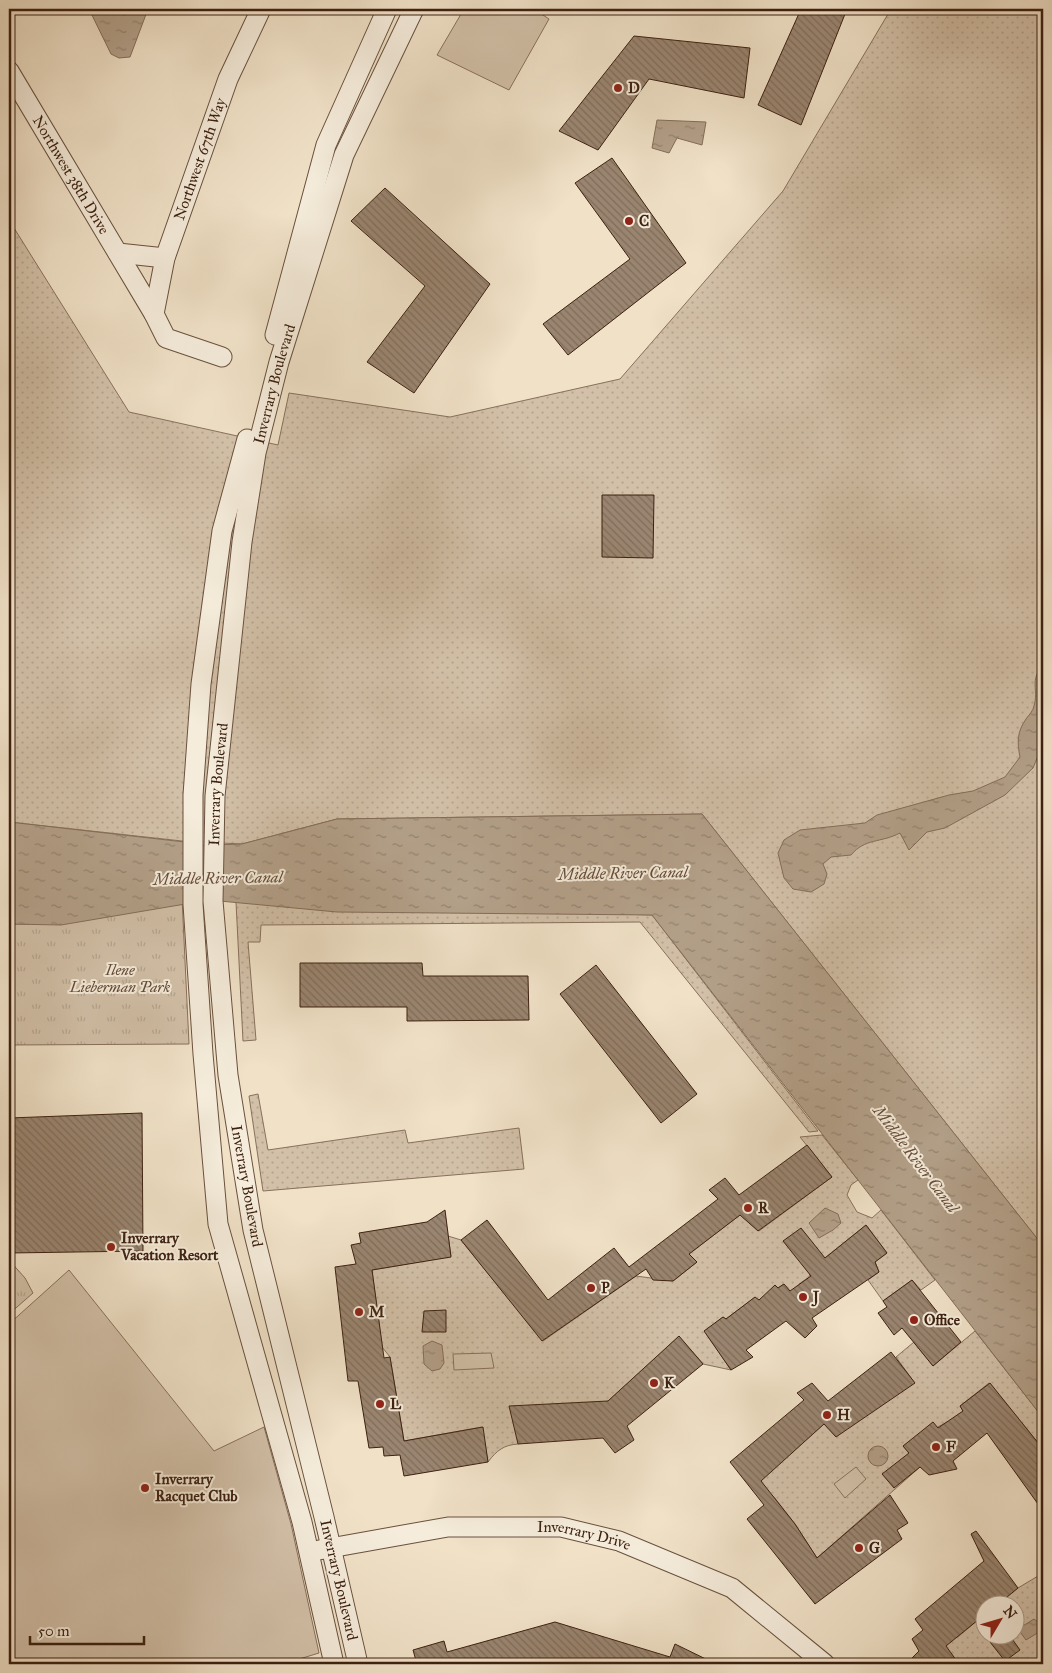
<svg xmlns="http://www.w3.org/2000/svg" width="1052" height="1673" viewBox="0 0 1052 1673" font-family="'IM FELL Great Primer',serif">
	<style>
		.grass { fill: url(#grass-dots); stroke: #88705c }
		.park { fill: url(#park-tufts); stroke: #88705c }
		.pitch { fill: #d2c0a8; stroke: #88705c }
		.water { fill: url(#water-ripples); stroke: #846d59 }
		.building { fill: url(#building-back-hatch); stroke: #3d2111 }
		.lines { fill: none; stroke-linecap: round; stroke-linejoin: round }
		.minor-casing { stroke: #6a513e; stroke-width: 21 }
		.minor { stroke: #f5ecdb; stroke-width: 19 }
		.poi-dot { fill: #8f2418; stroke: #f5ecdb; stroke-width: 2 }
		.labels { text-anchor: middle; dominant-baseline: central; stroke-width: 4; stroke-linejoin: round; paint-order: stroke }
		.poi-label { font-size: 15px; font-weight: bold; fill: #3d2111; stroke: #f5ecdb; text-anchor: start }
		.street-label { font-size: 15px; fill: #3d2111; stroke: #f5ecdb }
		.park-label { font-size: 15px; font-style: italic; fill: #624937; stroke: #f5ecdb }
		.water-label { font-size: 16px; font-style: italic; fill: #664d3b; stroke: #f5ecdb }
	</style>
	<defs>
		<pattern id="grass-dots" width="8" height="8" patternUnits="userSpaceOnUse" patternTransform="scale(1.25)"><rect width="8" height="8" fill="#d2c0a8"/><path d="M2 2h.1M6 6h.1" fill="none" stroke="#b5a590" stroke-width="1.8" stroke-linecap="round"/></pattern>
		<pattern id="park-tufts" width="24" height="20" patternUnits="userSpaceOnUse" patternTransform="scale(1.25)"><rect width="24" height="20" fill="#d2c0a8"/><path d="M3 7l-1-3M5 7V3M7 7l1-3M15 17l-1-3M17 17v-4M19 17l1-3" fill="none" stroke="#b5a590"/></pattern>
		<pattern id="water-ripples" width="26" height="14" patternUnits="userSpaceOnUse" patternTransform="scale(1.25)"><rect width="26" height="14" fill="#b3a089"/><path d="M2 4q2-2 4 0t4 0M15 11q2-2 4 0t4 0" fill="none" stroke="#93826f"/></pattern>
		<pattern id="building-back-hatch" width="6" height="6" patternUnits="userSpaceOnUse" patternTransform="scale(1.25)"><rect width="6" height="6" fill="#9a8570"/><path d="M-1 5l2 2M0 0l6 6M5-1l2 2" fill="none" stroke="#7f6c5b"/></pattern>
	</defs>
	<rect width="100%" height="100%" fill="#f0e1c7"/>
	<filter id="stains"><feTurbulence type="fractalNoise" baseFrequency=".004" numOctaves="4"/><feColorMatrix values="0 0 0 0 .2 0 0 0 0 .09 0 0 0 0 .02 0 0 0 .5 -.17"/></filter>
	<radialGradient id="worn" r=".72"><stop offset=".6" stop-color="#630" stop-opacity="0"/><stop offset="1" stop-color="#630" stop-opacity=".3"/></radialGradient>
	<path class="grass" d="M891,9H1043V1246L702,814L337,819L242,844L182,841L9,822V220L129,412L278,445L289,393L450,417L620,379L783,191Z
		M236,902L652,915L818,1131L809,1132L640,922L261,925L260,942H248L256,1040L243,1041Z
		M258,1094L268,1150L405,1130L408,1143L519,1128L524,1169L263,1191L249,1096Z
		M822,1135L858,1180L851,1185L847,1195L857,1212L872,1218L881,1210L935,1280L921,1290L912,1280L883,1301L868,1280L879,1272L875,1262L887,1253L866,1225L811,1269L809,1277L799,1284L801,1290L794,1296L784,1284L759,1300L754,1298L726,1319L723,1317L705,1331L731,1370L703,1364L679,1337L608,1401L518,1444C504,1445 497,1450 488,1462L482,1427L404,1441L390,1357L382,1347L372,1270L451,1256L448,1236L461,1240L543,1341L636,1276L673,1281L697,1262L689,1254L740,1215L759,1231L832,1177L800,1137Z
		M975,1331L1043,1418V1449L989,1383L960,1406L964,1412L950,1424L947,1422L903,1446L920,1467L817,1558L795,1524L774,1497L751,1489L824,1424L914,1382L896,1357L914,1342L933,1366Z
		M1043,1573V1664H959L943,1643L959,1636L984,1615V1636H1014V1606L996,1605L1018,1588Z"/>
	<path class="park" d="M182,898L189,1044L9,1045V924H28Z
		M9,1260L25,1278L33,1293L9,1314Z"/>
	<path class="pitch" d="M464,9H534L549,19L509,90L437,55Z
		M69,1270L214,1451L264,1427L291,1524L319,1653L283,1664H9V1324Z
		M491,1353L494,1368L454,1370L453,1354Z
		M856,1467L866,1479L845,1498L834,1484Z"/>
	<path class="water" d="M89,9H148L130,57L119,58L111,54Z
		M657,120L706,122L702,145L677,138L669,153L652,148Z
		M1043,665V744L1033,768L1005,795L945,828L927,832L909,850L900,833C881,843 865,838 851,855L831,857L823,864L827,874L824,884L811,892L793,889L784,878L778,853L784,840L800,830L865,823L877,815L949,795L973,791L1005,777L1020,757C1017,742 1017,732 1026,719C1029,715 1033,711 1034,706C1039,689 1029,681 1043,665Z
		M702,814L1043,1246V1418L652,915L337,912L209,900L61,925L9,924V822L211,845L242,844L337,819Z
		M825,1208L838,1214L841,1223L833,1230L819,1238L809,1223Z
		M432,1341L442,1345L444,1363L440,1369L432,1371L424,1364L423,1346Z
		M868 1456a10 10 0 1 1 20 0a10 10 0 1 1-20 0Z
		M1034,1619L1039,1623V1632L1026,1640L1018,1629Z"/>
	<path class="building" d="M801,9H847L801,125L758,105Z
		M634,36L750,48L744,98L649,79L598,150L559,131Z
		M612,158L686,263L568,355L543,324L630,259L575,183Z
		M385,188L490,284L414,393L367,362L425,286L351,221Z
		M602,495H654L653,558L602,557Z
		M300,963H422L423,976H528L529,1020L407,1021V1007H300Z
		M596,965L697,1094L661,1123L560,994Z
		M142,1113L143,1251L9,1253V1118Z
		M807,1145L832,1177L758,1231L740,1215L689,1254L697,1262L673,1281L653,1280L646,1269L542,1341L461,1240L487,1220L548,1300L614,1248L629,1267L718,1199L709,1190L725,1178L739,1195Z
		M445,1210L451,1257L372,1270L384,1358L390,1357L404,1441L483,1427L488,1462L404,1476L400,1455L384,1456L383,1447L369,1448L358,1381H348L335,1267L356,1264L351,1245L361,1243L359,1233L427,1222Z
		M866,1225L887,1253L875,1262L879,1272L812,1318L817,1326L805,1338L786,1321L746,1350L753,1357L731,1370L704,1331L723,1317L726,1319L755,1297L759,1300L775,1285L778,1288L784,1284L790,1291L811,1276L783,1241L801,1228L825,1258Z
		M912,1280L961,1342L933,1366L902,1328L894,1335L878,1313L887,1307L883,1301Z
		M446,1310V1332H422L424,1311Z
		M679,1336L703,1364L627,1426L634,1440L615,1453L603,1438L518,1444L509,1406L608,1401Z
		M891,1352L915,1383L836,1437L824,1424L761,1481L795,1524L817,1558L890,1495L908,1523L897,1530L902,1539L815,1604L747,1519L764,1505L730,1462L804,1400L797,1393L812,1383L828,1401Z
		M990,1383L1043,1449V1511L987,1433L953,1461L957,1469L929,1475L920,1467L894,1488L882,1474L909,1453L903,1446L933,1422L938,1428L963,1411L960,1406Z
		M976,1531L1018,1588L996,1606H984V1615L946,1646L959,1664H906L919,1651L912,1639L923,1630L915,1619L984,1561L971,1534Z
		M555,1622L670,1657L675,1644L716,1664H417L413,1650L444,1641L447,1652Z
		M1000,1636H1010L1020,1650L1005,1661L990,1642Z"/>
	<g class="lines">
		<g class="minor-casing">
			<g id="minor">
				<path id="s1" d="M9,71L154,314L166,338L222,357"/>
				<path d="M118,253L165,258"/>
				<path id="s2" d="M154,314L165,258L228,79L261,9"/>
				<path d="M275,335L326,145L387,9"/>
				<path d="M247,439L222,531L201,684L193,795V904L203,1054L218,1224L302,1522L334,1664"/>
				<path id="s3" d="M319,1550L448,1527H561L619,1541L732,1588L825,1664"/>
				<path id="s4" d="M358,1664L324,1517L253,1230L228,1075L213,901L215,796L242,542L256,453L279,362L344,155L414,9"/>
			</g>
		</g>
		<use href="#minor" class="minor"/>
	</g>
	<g class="poi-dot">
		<circle cx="618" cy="88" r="5"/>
		<circle cx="629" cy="221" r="5"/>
		<circle cx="748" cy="1208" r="5"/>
		<circle cx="111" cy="1247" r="5"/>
		<circle cx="591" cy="1288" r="5"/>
		<circle cx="803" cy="1297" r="5"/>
		<circle cx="359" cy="1312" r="5"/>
		<circle cx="914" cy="1320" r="5"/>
		<circle cx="654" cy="1383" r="5"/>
		<circle cx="380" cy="1404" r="5"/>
		<circle cx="827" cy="1415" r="5"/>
		<circle cx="936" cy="1447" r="5"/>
		<circle cx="145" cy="1488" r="5"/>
		<circle cx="859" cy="1548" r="5"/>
	</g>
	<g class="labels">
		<g class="poi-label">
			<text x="628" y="88">D</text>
			<text x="639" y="221">C</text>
			<text x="758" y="1208">R</text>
			<text x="121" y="1238">Inverrary<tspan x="121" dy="17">Vacation Resort</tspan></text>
			<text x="601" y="1288">P</text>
			<text x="813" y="1297">J</text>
			<text x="369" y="1312">M</text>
			<text x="924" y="1320">Office</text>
			<text x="664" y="1383">K</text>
			<text x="390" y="1404">L</text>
			<text x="837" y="1415">H</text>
			<text x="946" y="1447">F</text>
			<text x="155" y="1479">Inverrary<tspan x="155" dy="17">Racquet Club</tspan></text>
			<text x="869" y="1548">G</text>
		</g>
		<g class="street-label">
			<text stroke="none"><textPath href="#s2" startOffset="162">Northwest 67th Way</textPath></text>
			<text stroke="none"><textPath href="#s1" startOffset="121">Northwest 38th Drive</textPath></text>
			<text stroke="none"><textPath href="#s4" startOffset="1300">Inverrary Boulevard</textPath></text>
			<text stroke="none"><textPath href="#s4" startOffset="895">Inverrary Boulevard</textPath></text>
			<text transform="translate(247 1186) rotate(80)">Inverrary Boulevard</text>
			<text stroke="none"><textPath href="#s3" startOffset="268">Inverrary Drive</textPath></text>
			<text transform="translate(339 1580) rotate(77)">Inverrary Boulevard</text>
		</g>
		<g class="park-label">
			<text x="120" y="970">Ilene<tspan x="120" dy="17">Lieberman Park</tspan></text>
		</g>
		<g class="water-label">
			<text transform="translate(623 873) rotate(-1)">Middle River Canal</text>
			<text transform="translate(218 878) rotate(-1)">Middle River Canal</text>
			<text transform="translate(916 1159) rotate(53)">Middle River Canal</text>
		</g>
	</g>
	<rect width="1052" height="1673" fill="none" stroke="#f0e1c7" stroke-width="30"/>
	<rect x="10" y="10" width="1032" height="1653" fill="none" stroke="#3d2111" stroke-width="2.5"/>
	<rect x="15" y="15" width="1022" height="1643" fill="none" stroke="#3d2111"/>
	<g transform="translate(1000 1620) rotate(52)"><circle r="24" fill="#f5ecdb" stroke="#ab9b8a"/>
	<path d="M0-4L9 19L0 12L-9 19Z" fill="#8f2418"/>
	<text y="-8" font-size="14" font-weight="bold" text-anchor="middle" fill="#3d2111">N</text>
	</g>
	<path d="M30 1636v8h114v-8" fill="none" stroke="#3d2111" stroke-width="2.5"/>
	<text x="38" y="1636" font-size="15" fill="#3d2111" stroke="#f5ecdb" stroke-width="4" paint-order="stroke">50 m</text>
	<rect width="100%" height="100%" filter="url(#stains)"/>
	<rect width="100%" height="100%" fill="url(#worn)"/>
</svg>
